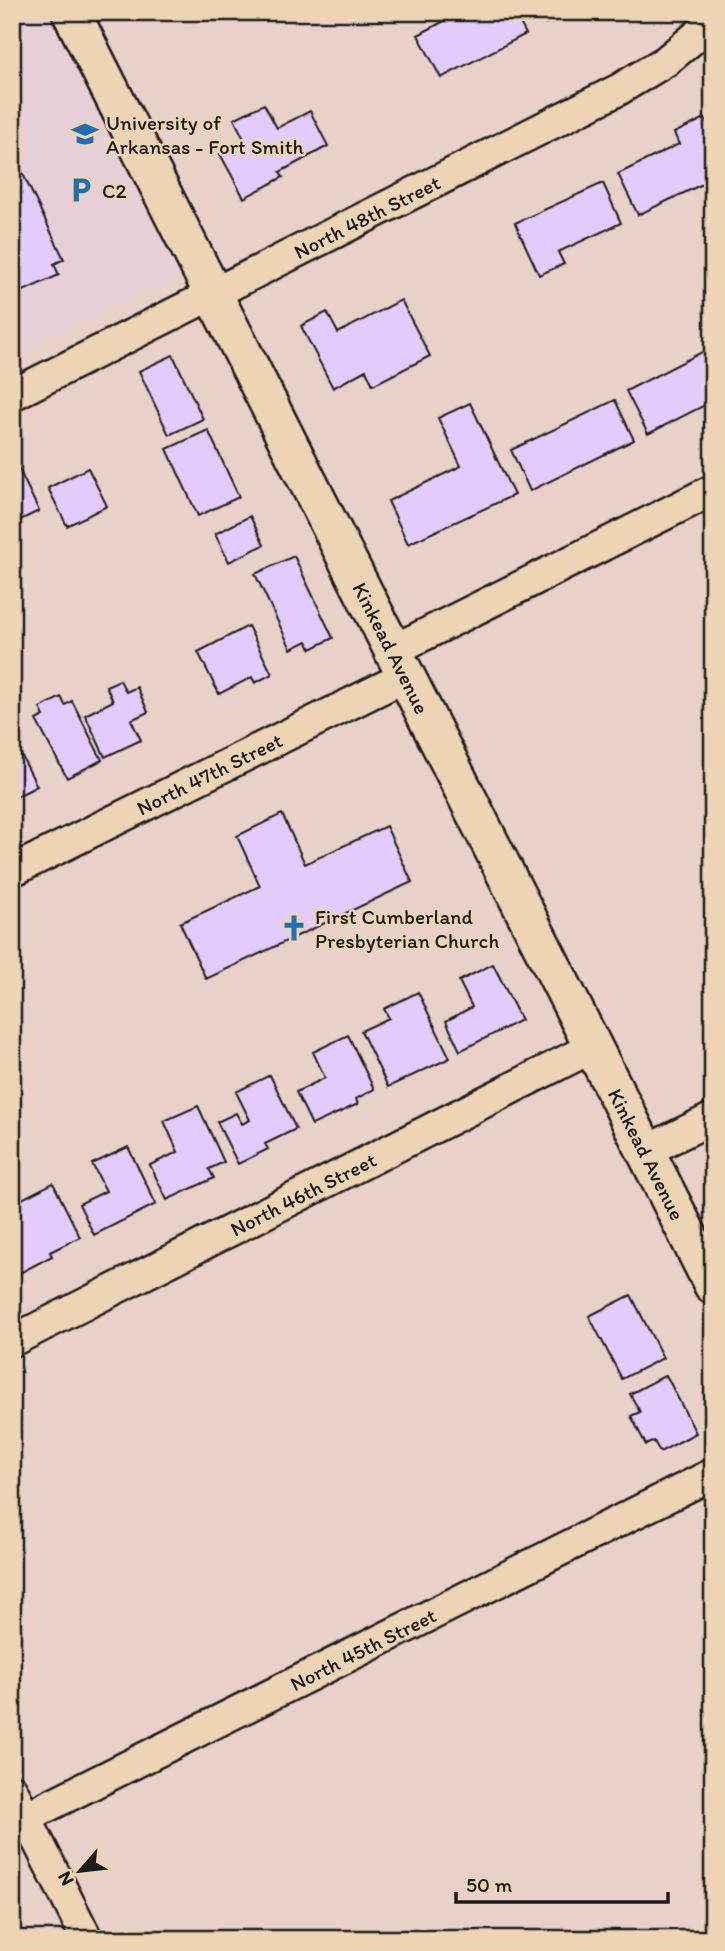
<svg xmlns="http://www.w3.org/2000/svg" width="725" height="1951" viewBox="0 0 725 1951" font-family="Itim,sans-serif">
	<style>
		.built { fill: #e7cfd8 }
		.building { fill: #e3cbfb; stroke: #1c1c1c; stroke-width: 2 }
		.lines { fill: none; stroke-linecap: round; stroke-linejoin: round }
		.minor-casing { stroke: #1c1c1c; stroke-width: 35 }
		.tertiary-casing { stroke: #1c1c1c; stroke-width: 42 }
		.minor { stroke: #ecd4b4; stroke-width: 30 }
		.tertiary { stroke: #ecd4b4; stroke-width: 37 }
		.labels { text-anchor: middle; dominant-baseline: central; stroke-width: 5; stroke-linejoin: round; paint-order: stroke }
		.poi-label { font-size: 21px; fill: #1c1c1c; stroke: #ecd4b4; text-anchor: start }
		.street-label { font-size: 21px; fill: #1c1c1c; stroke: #ecd4b4 }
	</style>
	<rect width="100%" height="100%" fill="#e9d1c9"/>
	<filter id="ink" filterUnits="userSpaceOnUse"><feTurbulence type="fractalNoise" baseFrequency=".0143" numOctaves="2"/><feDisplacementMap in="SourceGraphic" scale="14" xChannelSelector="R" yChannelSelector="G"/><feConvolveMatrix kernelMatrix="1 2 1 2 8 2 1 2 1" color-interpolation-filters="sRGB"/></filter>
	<g filter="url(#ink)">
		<path class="built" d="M12,12H97L220,256L12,357Z"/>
		<path class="building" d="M461,12H514L526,34L441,78L418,35Z
			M538,12H567L544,24Z
			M264,104L277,128L310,111L328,146L280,172L283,177L244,198L220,154L245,141L234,119Z
			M705,118L713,134V179L638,215L618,174L679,144L674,133Z
			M20,168L64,259L54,264L59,275L19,293L12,278V171Z
			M603,183L621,223L558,252L564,264L539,275L515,223Z
			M401,300L430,356L373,385L366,370L333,388L301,326L327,312L338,333Z
			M704,351L713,368V401L648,434L626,391Z
			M173,355L203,419L169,435L139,371Z
			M615,400L634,440L530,491L511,450Z
			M470,403L514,495L408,544L388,501L461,466L438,418Z
			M208,430L239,497L198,516L167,449Z
			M15,461L39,511L12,524V463Z
			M88,468L107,506L67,526L48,488Z
			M250,516L264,545L229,562L215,534Z
			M294,556L333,638L311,649L307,641L291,649L255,574Z
			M248,626L272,674L255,683L252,677L219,694L198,652Z
			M120,680L126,692L137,687L148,712L131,720L141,740L105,757L85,715L113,701L106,686Z
			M61,697L65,705L72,701L102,760L67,778L36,720L44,716L40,708Z
			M12,737L37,786L12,799Z
			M282,814L305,864L386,826L412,882L206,979L180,923L260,886L237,836Z
			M493,964L521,1020L460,1051L446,1021L472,1007L459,981Z
			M418,992L450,1058L388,1087L361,1031L389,1018L384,1009Z
			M348,1035L374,1089L356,1099L358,1104L312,1125L296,1092L325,1078L313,1052Z
			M270,1075L296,1129L265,1144L268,1149L238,1164L217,1122L236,1113L242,1124L250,1120L236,1092Z
			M198,1106L224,1162L209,1169L214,1178L167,1200L150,1165L178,1152L164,1121Z
			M128,1147L156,1204L94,1235L79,1204L106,1191L92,1164Z
			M53,1183L80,1237L50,1252L52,1256L20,1273L12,1257V1204Z
			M631,1295L663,1358L622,1379L589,1316Z
			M666,1375L696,1433L660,1452L654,1441L646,1445L631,1416L640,1412L630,1394Z"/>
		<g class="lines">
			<g class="minor-casing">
				<g id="minor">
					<path id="s1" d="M12,395L618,90L666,61L713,22"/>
					<path d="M394,650L713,490"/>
					<path id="s2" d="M12,871L406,676"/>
					<path d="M646,1151L713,1118"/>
					<path id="s3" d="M12,1341L593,1047"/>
					<path d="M12,1790L87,1939"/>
					<path id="s4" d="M12,1824L713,1474"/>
				</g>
			</g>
			<g class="tertiary-casing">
				<g id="tertiary">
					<path id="s5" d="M71,12L713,1285"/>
				</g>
			</g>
			<use href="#minor" class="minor"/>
			<use href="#tertiary" class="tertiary"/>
		</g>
	</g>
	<defs>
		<g id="university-bare" transform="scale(2.1)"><path d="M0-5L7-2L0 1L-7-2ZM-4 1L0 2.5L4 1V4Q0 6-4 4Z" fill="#1f6fb2" stroke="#ecd4b4" stroke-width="2.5" paint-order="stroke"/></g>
		<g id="parking-bare" transform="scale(2.1)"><path d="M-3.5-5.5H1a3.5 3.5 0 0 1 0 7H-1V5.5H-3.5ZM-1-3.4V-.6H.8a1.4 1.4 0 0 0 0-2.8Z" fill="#1f6fb2" stroke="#ecd4b4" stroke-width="2.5" paint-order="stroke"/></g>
		<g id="church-bare" transform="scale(2.1)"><path d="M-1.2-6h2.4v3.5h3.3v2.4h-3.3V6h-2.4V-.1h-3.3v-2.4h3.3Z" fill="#1f6fb2" stroke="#ecd4b4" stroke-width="2.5" paint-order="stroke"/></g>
	</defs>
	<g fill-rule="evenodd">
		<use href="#university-bare" x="85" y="134"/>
		<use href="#parking-bare" x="81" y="190"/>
		<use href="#church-bare" x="294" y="928"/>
	</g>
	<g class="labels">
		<g class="poi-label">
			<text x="106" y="122">University of<tspan x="106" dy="24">Arkansas - Fort Smith</tspan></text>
			<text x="102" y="190">C2</text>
			<text x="315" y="916">First Cumberland<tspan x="315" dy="24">Presbyterian Church</tspan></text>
		</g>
		<g class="street-label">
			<text stroke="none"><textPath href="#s1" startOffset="397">North 48th Street</textPath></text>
			<text stroke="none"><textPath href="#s5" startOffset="712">Kinkead Avenue</textPath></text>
			<text stroke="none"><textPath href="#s2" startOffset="220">North 47th Street</textPath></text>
			<text stroke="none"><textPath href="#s5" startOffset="1279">Kinkead Avenue</textPath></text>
			<text stroke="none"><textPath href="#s3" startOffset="326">North 46th Street</textPath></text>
			<text stroke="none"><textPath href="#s4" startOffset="392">North 45th Street</textPath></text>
		</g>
	</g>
	<rect width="725" height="1951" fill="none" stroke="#ecd4b4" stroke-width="42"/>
	<rect x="21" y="21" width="683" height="1909" fill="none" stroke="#1c1c1c" stroke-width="2.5" filter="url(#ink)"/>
	<g transform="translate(80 1871) rotate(242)" stroke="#ecd4b4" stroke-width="5" paint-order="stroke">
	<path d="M0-5L12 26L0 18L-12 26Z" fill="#1c1c1c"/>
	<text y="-10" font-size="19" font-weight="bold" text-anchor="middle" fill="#1c1c1c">N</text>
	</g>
	<path d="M456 1892v10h212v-10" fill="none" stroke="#1c1c1c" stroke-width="3.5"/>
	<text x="466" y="1892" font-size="21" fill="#1c1c1c" stroke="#ecd4b4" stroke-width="5" paint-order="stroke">50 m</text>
</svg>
